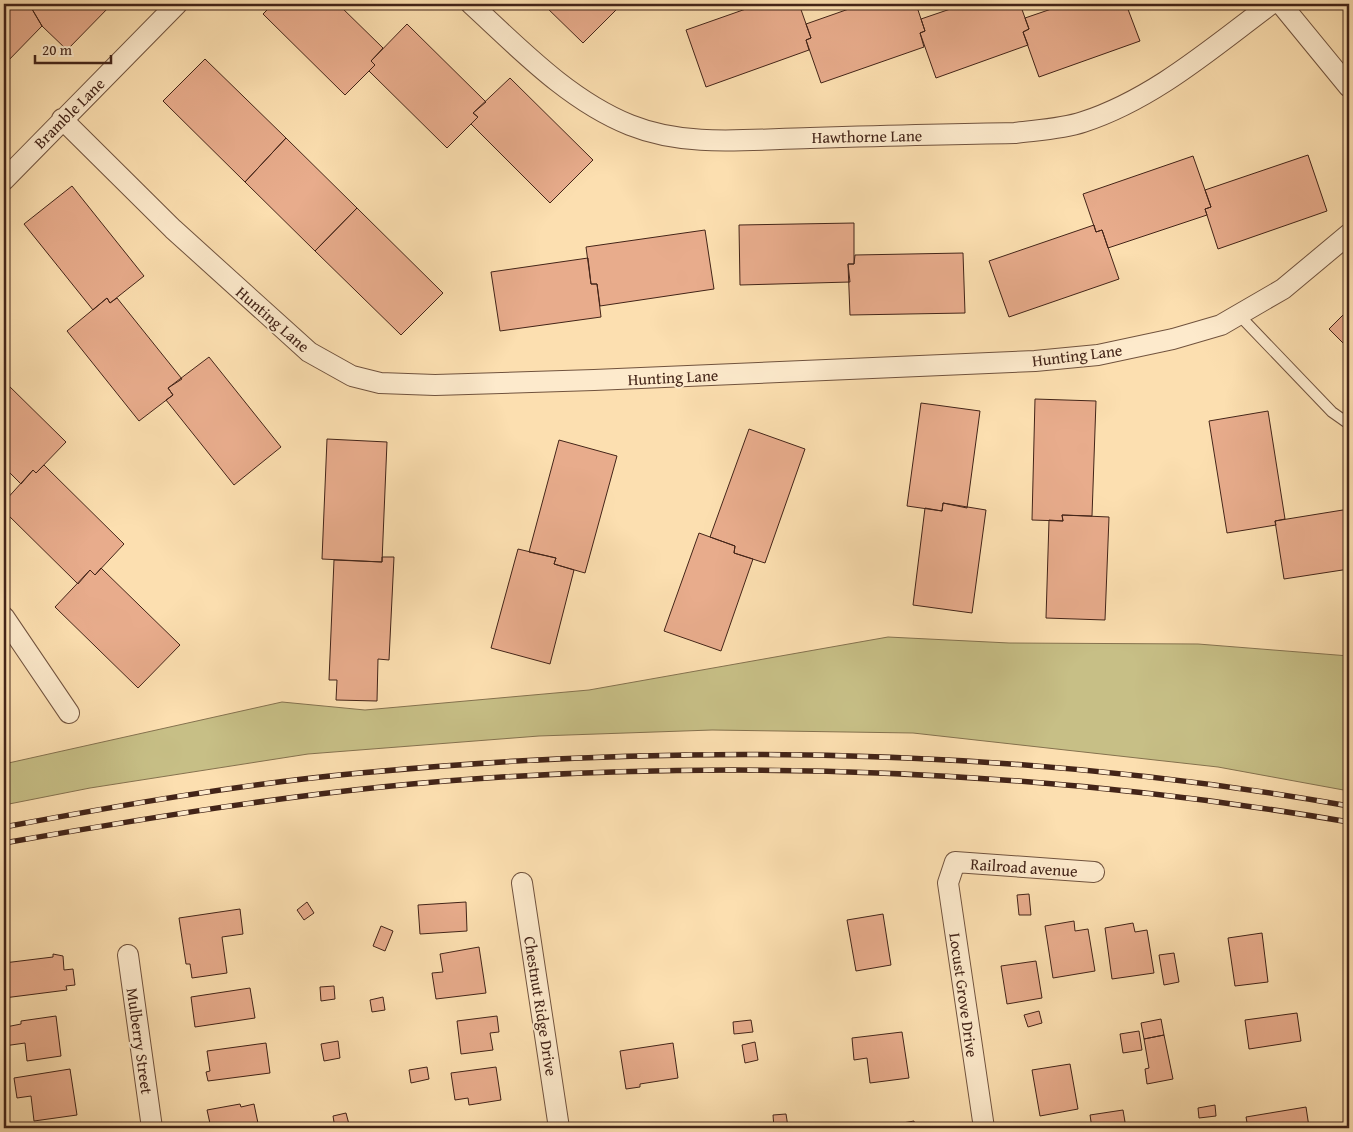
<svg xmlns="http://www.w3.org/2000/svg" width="1353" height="1132" viewBox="0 0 1353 1132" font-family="'Gentium Book Plus',serif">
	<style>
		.green { fill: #c7bf86; stroke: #85724f }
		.building { fill: #e8ac8c; stroke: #432418 }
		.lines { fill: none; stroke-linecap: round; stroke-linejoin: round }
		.service-casing { stroke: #71533e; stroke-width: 12 }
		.minor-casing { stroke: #71533e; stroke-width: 22 }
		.service { stroke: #fdeacc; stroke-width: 10 }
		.minor { stroke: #fdeacc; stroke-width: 20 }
		.rail-casing { stroke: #432418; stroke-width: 5.5 }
		.rail { stroke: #fdeacc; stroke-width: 4; stroke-dasharray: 11; stroke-linecap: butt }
		.labels { text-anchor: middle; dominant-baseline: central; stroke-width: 4; stroke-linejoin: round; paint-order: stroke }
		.street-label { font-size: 16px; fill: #432418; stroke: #fdeacc }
	</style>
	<rect width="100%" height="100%" fill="#fcdfb0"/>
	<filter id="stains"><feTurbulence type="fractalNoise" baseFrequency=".004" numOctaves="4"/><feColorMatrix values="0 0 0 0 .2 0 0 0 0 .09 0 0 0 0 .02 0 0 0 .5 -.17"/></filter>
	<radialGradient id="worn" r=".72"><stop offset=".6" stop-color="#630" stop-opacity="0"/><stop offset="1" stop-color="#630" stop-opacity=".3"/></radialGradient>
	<path class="green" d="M888,637L1009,643L1198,644L1349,656V791L1218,767L913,733L712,730L539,736L308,754L90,788L4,805V764L282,702L365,710L589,690Z"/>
	<path class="building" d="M4,4H29L42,26L4,65Z
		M29,4H112L67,50L42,26Z
		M273,4H338L383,48L371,61L375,65L345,95L263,14Z
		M543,4H622L583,43Z
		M760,4H799L811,38L806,40L809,50L706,87L686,30Z
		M863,4H916L925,31L920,33L924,47L821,83L806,40L811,38L806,24Z
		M965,4H1020L1029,29L1023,32L1028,45L936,78L920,33L925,31L921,19Z
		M1066,4H1126L1140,41L1039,77L1023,32L1029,29L1025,18Z
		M407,24L486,102L473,113L478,117L447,148L369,71L375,65L371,61Z
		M205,59L286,138L245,182L163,101Z
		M510,78L593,160L550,203L471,124L478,117L473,113Z
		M286,138L357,208L315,251L245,182Z
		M1308,155L1327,211L1218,249L1205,209L1211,207L1205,190Z
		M1193,156L1211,207L1205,209L1207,215L1108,248L1102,230L1096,232L1083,194Z
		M72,186L144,276L110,303L107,298L93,310L24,224Z
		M357,208L443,293L401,335L315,251Z
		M854,223V264H848L850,282L740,285L739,225Z
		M1094,225L1096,232L1102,230L1119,279L1009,317L989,261Z
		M705,230L714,289L600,306L597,284H591L586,247Z
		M963,253L965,313L850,315L848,264H854L855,255Z
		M588,258L591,284H597L601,317L500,331L491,272Z
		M107,298L110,303L117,298L182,379L168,388L173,395L139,421L67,331Z
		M1349,309V349L1329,329Z
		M209,357L281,447L234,485L166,400L173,395L168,388Z
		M4,381L66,442L36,473L33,470L21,484L4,467Z
		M1035,399L1096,401L1092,516L1062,515L1063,521L1032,520Z
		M921,403L980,411L967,508L943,503L942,511L907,506Z
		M1268,411L1285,519L1275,521L1276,525L1227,533L1209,421Z
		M749,429L805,449L765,563L734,553L735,546L710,537Z
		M327,439L387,442L382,562L322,559Z
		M559,440L617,456L585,573L554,564L556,558L529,552Z
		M44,465L124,544L95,575L90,570L78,584L4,511V502L33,470L36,473Z
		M943,503L986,510L972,613L913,605L925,508L942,511Z
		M1349,509V569L1284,579L1275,521Z
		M1062,515L1109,517L1105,620L1046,618L1049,520L1063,521Z
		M699,533L735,546L734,553L753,559L721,651L664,631Z
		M518,549L556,558L554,564L574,570L550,664L491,648Z
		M382,557H394L389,660L378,659L377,701L336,700L337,680H329L334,560L382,562Z
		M101,568L180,645L138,688L55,607L90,570L95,575Z
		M1029,894L1031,915H1019L1017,895Z
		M307,902L314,913L304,920L297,910Z
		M466,902L467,931L420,934L418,905Z
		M240,909L243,934L222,937L227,973L192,978L190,964H186L179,918Z
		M883,914L891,965L856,971L847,920Z
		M1074,921L1075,931L1088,929L1095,971L1053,978L1045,926Z
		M1133,923L1135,932L1147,930L1154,973L1112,979L1105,928Z
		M381,926L393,931L385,951L373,946Z
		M1262,933L1268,982L1235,986L1228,938Z
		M479,947L486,993L436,999L432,973L443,972L440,954Z
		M1174,953L1179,982L1164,985L1159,955Z
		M53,954L63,956L64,970L73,969L75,985L66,986L67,990L4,998V963L53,957Z
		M1036,961L1042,998L1007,1004L1001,966Z
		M334,986L335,999L321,1001L320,987Z
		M250,988L255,1018L195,1027L191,997Z
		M383,997L385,1010L372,1012L370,1000Z
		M1039,1011L1042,1023L1028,1027L1024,1015Z
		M1297,1013L1301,1041L1249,1049L1245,1020Z
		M56,1016L61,1056L27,1061L25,1043L4,1046V1035L7,1034L6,1027L21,1024V1021Z
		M497,1016L499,1032L490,1033L493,1050L461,1054L457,1021Z
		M1161,1019L1164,1035L1144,1039L1141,1023Z
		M751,1020L753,1032L734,1034L733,1022Z
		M1139,1031L1142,1050L1123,1053L1120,1034Z
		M902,1032L909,1078L870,1083L867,1058L854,1060L852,1038Z
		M1164,1035L1173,1079L1147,1084L1145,1069L1149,1068L1144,1039Z
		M338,1041L340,1058L324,1061L321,1044Z
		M755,1042L758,1060L745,1063L742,1045Z
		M266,1043L270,1073L208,1081L206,1072L210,1071L207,1051Z
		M673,1043L678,1078L640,1084V1087L626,1089L620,1051Z
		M1070,1064L1078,1109L1040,1116L1032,1070Z
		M427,1067L429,1079L411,1083L409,1070Z
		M496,1067L501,1100L469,1105L468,1098L455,1100L451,1073Z
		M70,1069L77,1115L34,1121L31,1096L17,1098L14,1078Z
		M240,1104L241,1107L254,1104L259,1128H211L207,1110Z
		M1215,1105L1216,1116L1199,1118L1198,1108Z
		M1306,1107L1309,1127L1321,1125L1322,1128H1248L1246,1117Z
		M1123,1110L1126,1128H1092L1090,1115Z
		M346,1113L350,1128H335L333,1116Z
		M786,1114L788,1127L774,1128L773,1115Z
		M914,1121L915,1128H874Z
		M505,1123V1128H469Z"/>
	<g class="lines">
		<g class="service-casing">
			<path id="service" d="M1239,315L1332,412L1349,424"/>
		</g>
		<g class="minor-casing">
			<path id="minor" d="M471,4C519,48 568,100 630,125C687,148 750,139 810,138C878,136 947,134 1015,133C1038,130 1062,129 1083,122C1154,99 1213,47 1271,4
				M1281,4L1349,87
				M62,119L173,229L309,352L352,376L380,383L435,385L594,380L1035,361L1098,355L1173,339L1221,325L1283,289L1349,234
				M4,180L177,4
				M4,617L69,713
				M522,883L559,1128
				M128,955L152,1128
				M984,1128L948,883L955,862L1094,872"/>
		</g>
		<use href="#service" class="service"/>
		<use href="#minor" class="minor"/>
		<g class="rail-casing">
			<path id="rail" d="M4,827C122,805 241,784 360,773C689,742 1023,748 1349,806
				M4,843C169,814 335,787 502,777C786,760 1069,774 1349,822"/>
		</g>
		<use href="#rail" class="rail"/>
	</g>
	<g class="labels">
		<g class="street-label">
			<text transform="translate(69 113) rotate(-45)">Bramble Lane</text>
			<text transform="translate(867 136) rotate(-1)">Hawthorne Lane</text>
			<text transform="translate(273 319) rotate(41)">Hunting Lane</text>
			<text transform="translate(1077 355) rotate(-7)">Hunting Lane</text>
			<text transform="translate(673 377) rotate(-3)">Hunting Lane</text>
			<text transform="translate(1024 867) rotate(4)">Railroad avenue</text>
			<text transform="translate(964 995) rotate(82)">Locust Grove Drive</text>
			<text transform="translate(541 1006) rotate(81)">Chestnut Ridge Drive</text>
			<text transform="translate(140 1041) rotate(82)">Mulberry Street</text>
		</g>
	</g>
	<rect width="1353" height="1132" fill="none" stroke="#fcdfb0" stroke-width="20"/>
	<rect x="5" y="5" width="1343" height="1122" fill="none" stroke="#432418" stroke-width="2.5"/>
	<rect x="10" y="10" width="1333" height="1112" fill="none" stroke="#432418"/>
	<path d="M35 55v8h76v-8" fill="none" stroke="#432418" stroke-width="2.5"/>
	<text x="42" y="55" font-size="15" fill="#432418" stroke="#fdeacc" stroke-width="4" paint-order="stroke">20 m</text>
	<rect width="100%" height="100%" filter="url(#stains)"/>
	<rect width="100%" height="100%" fill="url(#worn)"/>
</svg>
